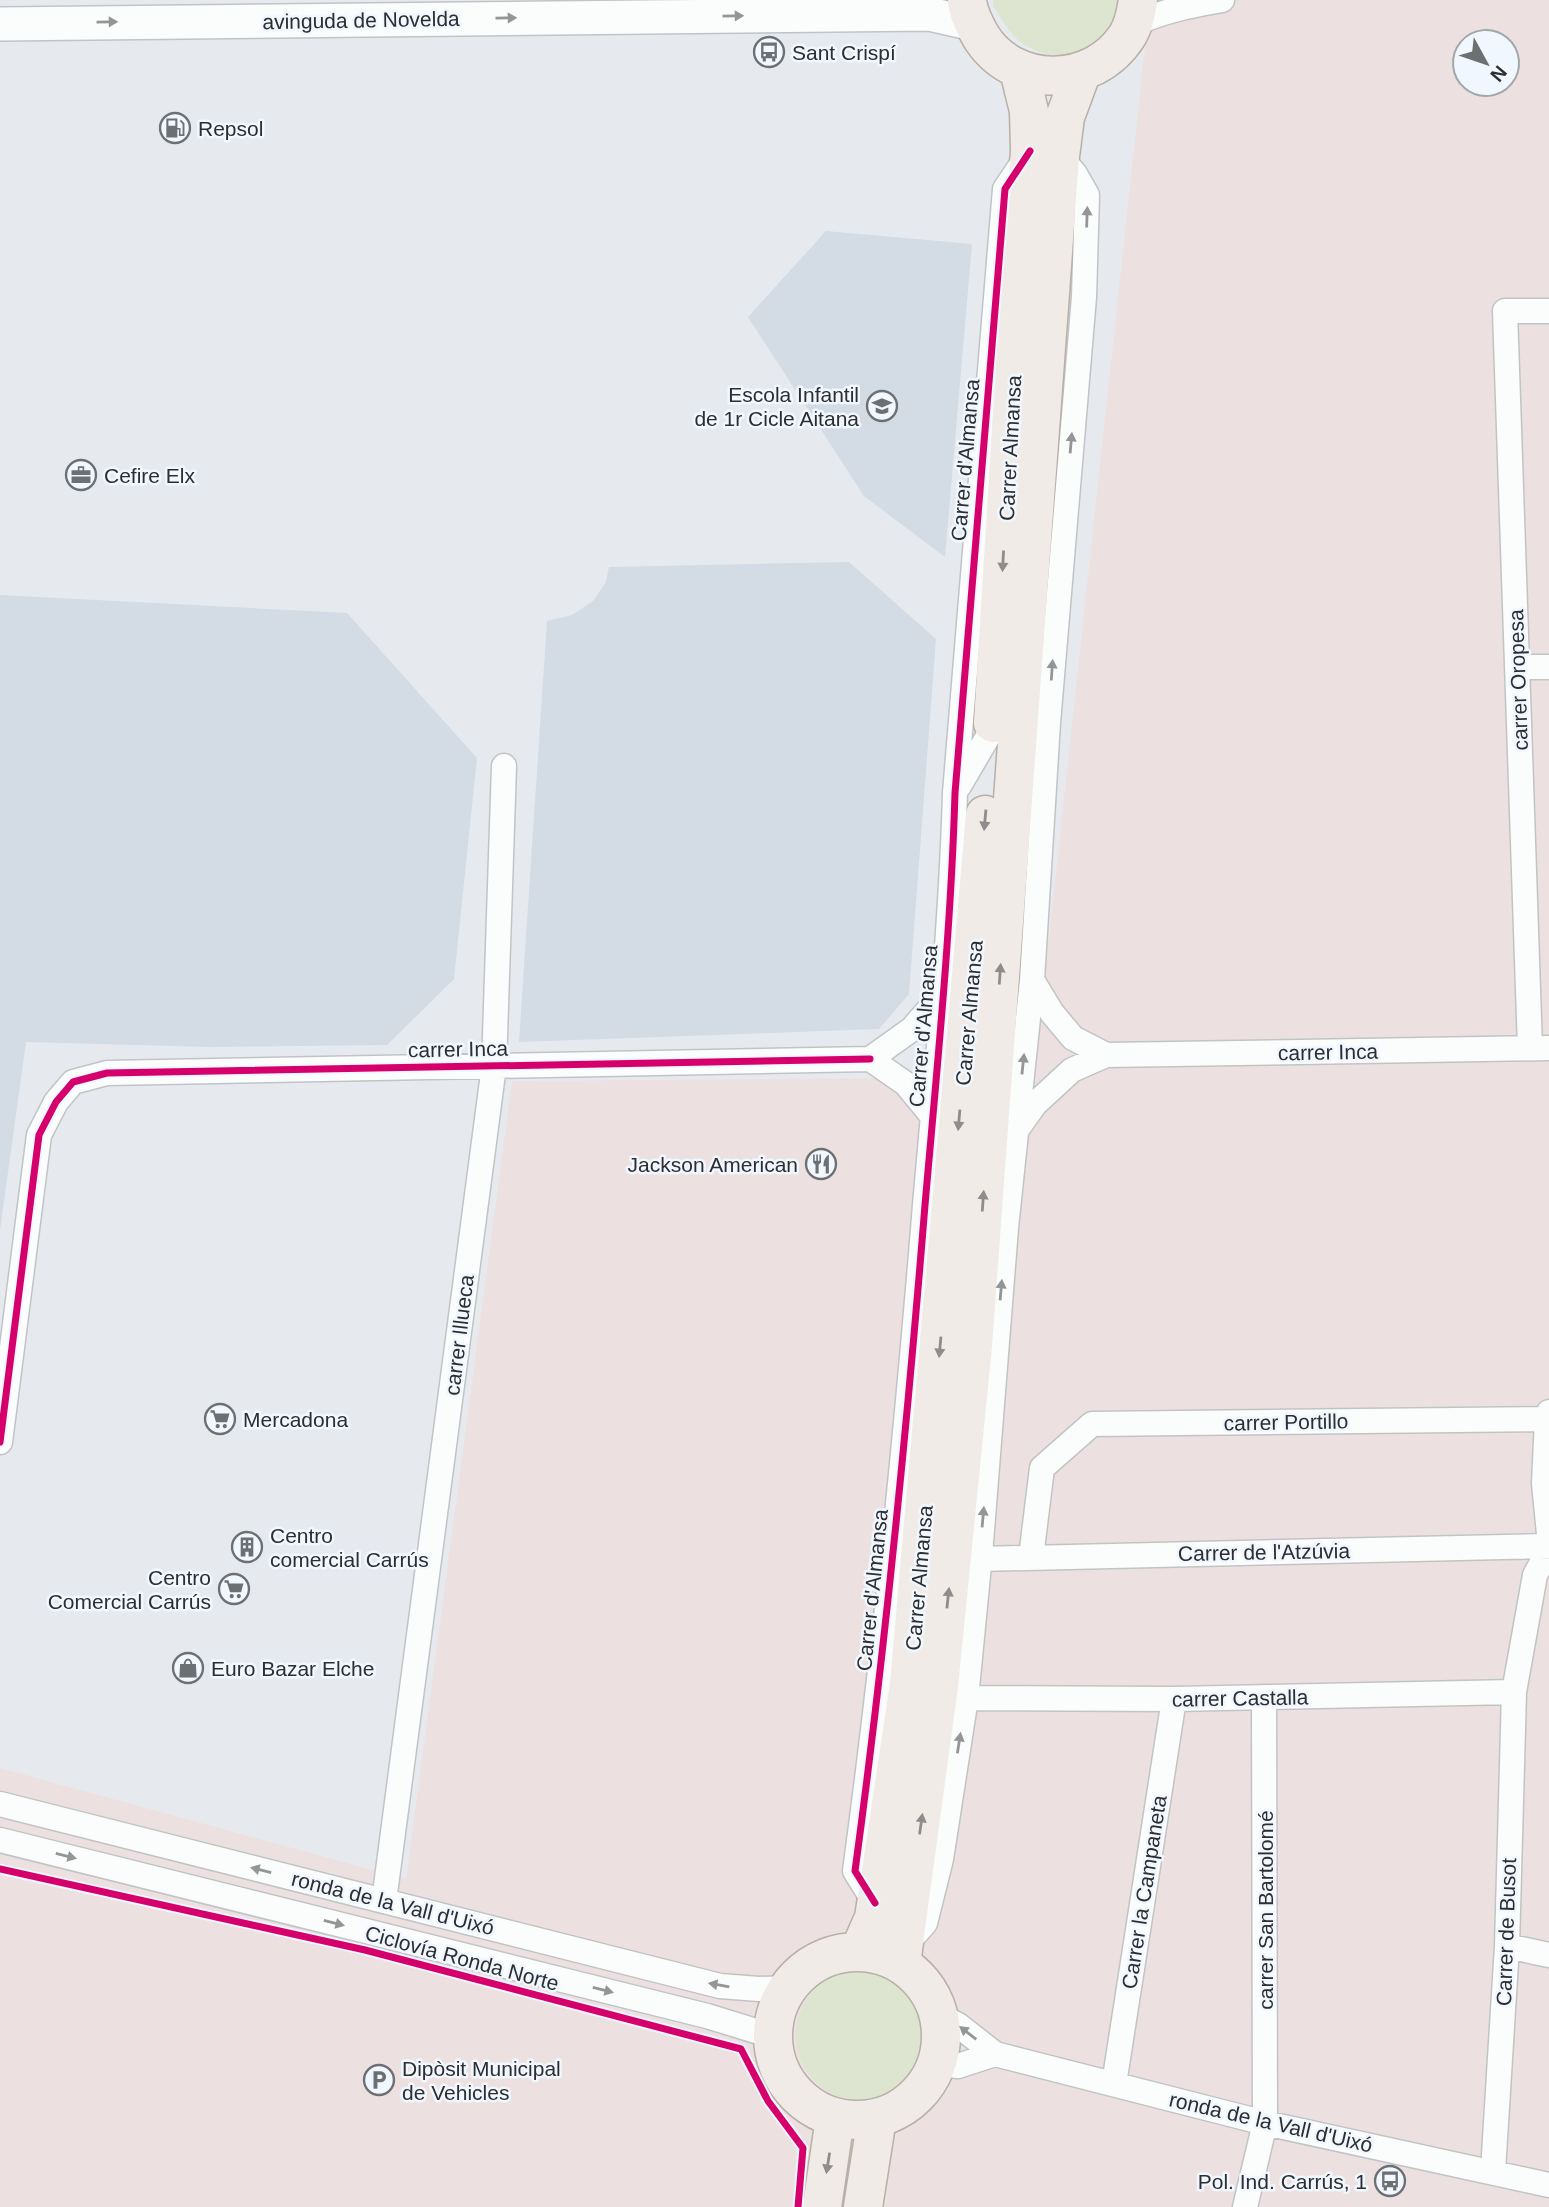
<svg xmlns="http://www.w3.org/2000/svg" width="1549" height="2207" viewBox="0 0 1549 2207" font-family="Arial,sans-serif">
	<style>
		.industrial { fill: #ede0e0; fill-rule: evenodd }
		.built { fill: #d3dbe4 }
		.green { fill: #dde4d0 }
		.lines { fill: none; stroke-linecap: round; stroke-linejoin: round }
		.minor-casing { stroke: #c1c4c7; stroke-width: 27 }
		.secondary-casing { stroke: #c1c4c7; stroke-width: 36 }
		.primary-casing { stroke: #b8afa8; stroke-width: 41 }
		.minor { stroke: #fbfcfc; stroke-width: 24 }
		.secondary { stroke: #fbfcfc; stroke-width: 33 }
		.primary { stroke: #f0ebe6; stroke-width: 38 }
		.cycleway-casing { stroke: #f0f7fe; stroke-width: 11 }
		.cycleway { stroke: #d6006c; stroke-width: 7 }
		.oneway { fill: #949596 }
		.oneway2 { fill: #8e8c8c }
		.labels { text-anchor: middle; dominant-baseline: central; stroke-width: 5; stroke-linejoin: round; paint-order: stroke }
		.street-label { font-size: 21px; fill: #2c2e31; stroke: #f0f7fe }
		.poi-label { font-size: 21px; fill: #2c2e31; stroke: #f0f7fe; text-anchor: start }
	</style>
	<rect width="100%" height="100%" fill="#e6eaee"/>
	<path class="industrial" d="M1150,0H1549V2207H0V1768L406,1879L512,1081L1034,1077ZM1465,42H1507V84H1465Z"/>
	<path class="built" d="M826,231L972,244L945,557L864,496L748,317Z
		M849,562L936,639L909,994L879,1029L519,1042L547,621L572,615L593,601L606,582L609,567Z
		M0,595L347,613L477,758L454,979L387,1045L210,1047L26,1042L0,1230Z"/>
	<path class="green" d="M993,0H1123C1116,16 1110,36 1095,46C1074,61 1038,57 1019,41C1008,31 1001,18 993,6Z
		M796 2035a66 66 0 1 1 132 0a66 66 0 1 1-132 0Z"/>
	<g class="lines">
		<g class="minor-casing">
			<path id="minor" d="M1131,26C1160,11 1190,6 1222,0
				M1517,667H1549
				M1040,735L1048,723L1084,297L1087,195L1075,174L1060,156
				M959,786L993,728
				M1530,1048L1505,311H1549
				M1106,1055L1549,1048
				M933,1117L906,1084L870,1059L912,1029L944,992
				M1018,1128L1035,1104L1072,1070L1106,1055L1073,1038L1052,1013L1032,980
				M1549,1412L1547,1419L1544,1483L1549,1534
				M0,1442L39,1135L56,1102L73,1082L107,1073L870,1059
				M1031,1557L1042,1468L1092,1424L1547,1419
				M979,1559L1549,1546
				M966,1698L1174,1699L1514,1692
				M0,1804L720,1986L759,1989L787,1988
				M0,1840L707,2016L772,2036
				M384,1901L494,1066L504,766
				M875,1903L855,1871C885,1650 907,1428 925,1205C937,1068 951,930 955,793L1005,189L1026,158
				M909,1941L925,1923L941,1859L966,1698L980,1555L1006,1228L1032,980L1048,723
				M1507,1946L1549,1955
				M939,2015L958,2025L995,2054L1265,2123L1549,2185
				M937,2064L958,2066L995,2054
				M1114,2084L1174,1699
				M1493,2171L1507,1946L1514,1692L1535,1575L1549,1550
				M1245,2207L1265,2123L1264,1697"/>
		</g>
		<g class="secondary-casing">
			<path id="secondary" d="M0,24L929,14L973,24"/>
		</g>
		<g class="primary-casing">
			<path id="primary" d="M967,0C968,13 974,24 980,35C1012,89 1093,89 1127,36C1134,25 1136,13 1138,0
				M993,723L1019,298L1030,151L1029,111L1019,70
				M773 2036a84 84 0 1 1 168 0a84 84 0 1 1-168 0Z
				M859,1952L874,1918L909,1684L985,815
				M901,1964L939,1686L973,1346L1060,156L1065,117L1082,71
				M822,2207L835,2118
				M863,2207L877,2118"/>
		</g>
		<use href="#minor" class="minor"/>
		<use href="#secondary" class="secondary"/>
		<use href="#primary" class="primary"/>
		<g class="cycleway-casing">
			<path id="cycleway" d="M0,1442L39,1135L56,1102L73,1082L107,1073L870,1059
				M0,1869L365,1950L741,2049L768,2101L803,2148L798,2207
				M875,1903L855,1871C885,1650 907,1428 925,1205C937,1068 951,930 955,793L1005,189L1030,151"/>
		</g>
		<use href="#cycleway" class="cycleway"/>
	</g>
	<defs><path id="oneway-solid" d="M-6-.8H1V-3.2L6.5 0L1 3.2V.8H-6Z" transform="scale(1.75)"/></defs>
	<g class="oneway">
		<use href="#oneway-solid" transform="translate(733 16) rotate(-1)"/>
		<use href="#oneway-solid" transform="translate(506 18) rotate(-1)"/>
		<use href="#oneway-solid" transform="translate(107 22) rotate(-1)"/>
		<use href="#oneway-solid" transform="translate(1087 217) rotate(-88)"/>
		<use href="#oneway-solid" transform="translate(1071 443) rotate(-85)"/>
		<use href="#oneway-solid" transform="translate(1052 670) rotate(-86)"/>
		<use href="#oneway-solid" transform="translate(1023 1064) rotate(-84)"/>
		<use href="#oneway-solid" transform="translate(1001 1290) rotate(-85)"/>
		<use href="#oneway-solid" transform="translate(983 1517) rotate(-85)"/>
		<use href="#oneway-solid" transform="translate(959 1743) rotate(-81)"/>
		<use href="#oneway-solid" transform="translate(66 1856) rotate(14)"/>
		<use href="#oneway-solid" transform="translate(261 1870) rotate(-166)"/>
		<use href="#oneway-solid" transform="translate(334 1923) rotate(14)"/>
		<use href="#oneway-solid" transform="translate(719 1985) rotate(-170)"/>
		<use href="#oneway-solid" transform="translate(603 1990) rotate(14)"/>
		<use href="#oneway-solid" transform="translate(968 2033) rotate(-142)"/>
	</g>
	<g class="oneway2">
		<use href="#oneway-solid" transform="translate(1003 561) rotate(93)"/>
		<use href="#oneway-solid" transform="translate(985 820) rotate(95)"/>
		<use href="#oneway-solid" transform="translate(1000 974) rotate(-86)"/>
		<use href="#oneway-solid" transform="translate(959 1120) rotate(95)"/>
		<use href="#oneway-solid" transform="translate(983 1201) rotate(-86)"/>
		<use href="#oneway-solid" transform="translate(940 1347) rotate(95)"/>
		<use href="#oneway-solid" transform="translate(948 1598) rotate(-84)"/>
		<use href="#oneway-solid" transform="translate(921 1824) rotate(-82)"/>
		<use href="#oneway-solid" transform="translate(828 2163) rotate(99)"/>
	</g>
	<defs>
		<g id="bus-ring" transform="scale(1.575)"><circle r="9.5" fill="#f0f7fe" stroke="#6d7073" stroke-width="1.5"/><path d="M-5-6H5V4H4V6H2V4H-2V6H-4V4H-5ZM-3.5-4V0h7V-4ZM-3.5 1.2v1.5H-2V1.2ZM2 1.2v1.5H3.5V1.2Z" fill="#6d7073"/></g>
		<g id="fuel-ring" transform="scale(1.575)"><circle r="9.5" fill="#f0f7fe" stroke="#6d7073" stroke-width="1.5"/><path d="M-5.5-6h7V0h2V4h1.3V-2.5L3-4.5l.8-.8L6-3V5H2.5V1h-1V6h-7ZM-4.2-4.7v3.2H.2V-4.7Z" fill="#6d7073"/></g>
		<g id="school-ring" transform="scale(1.575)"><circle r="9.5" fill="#f0f7fe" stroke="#6d7073" stroke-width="1.5"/><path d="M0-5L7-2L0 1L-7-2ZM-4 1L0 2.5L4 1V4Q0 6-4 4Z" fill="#6d7073"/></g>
		<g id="office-ring" transform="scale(1.575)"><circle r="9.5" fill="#f0f7fe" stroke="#6d7073" stroke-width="1.5"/><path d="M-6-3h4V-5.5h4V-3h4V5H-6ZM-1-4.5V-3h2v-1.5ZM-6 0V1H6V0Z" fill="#6d7073"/></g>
		<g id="restaurant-ring" transform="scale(1.575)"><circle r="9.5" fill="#f0f7fe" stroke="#6d7073" stroke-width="1.5"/><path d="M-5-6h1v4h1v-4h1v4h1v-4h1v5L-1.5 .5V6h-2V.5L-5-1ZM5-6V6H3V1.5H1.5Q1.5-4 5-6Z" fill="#6d7073"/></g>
		<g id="supermarket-ring" transform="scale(1.575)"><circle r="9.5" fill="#f0f7fe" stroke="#6d7073" stroke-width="1.5"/><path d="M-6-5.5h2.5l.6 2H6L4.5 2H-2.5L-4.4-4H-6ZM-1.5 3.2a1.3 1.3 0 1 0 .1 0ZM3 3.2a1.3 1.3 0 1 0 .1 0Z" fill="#6d7073"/></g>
		<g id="building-ring" transform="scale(1.575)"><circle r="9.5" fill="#f0f7fe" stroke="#6d7073" stroke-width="1.5"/><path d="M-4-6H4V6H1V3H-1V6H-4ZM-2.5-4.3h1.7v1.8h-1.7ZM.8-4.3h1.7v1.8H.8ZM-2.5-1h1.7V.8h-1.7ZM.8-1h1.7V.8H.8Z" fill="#6d7073"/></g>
		<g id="shop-ring" transform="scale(1.575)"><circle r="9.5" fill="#f0f7fe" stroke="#6d7073" stroke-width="1.5"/><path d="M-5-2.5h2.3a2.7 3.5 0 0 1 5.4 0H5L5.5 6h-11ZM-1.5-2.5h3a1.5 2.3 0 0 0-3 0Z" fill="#6d7073"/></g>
		<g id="parking-ring" transform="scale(1.575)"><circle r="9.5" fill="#f0f7fe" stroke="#6d7073" stroke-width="1.5"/><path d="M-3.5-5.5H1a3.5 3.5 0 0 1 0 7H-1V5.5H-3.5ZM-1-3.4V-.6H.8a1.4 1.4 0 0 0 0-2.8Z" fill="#6d7073"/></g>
	</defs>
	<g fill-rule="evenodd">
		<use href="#bus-ring" x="769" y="52"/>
		<use href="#fuel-ring" x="175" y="128"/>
		<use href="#school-ring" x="882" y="406"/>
		<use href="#office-ring" x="81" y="475"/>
		<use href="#restaurant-ring" x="821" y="1164"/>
		<use href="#supermarket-ring" x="220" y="1419"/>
		<use href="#building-ring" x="247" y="1547"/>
		<use href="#supermarket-ring" x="234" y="1589"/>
		<use href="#shop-ring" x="188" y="1668"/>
		<use href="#parking-ring" x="379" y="2080"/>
		<use href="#bus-ring" x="1390" y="2181"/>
	</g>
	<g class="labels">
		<g class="street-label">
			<text transform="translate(361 20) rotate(-1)">avinguda de Novelda</text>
			<text transform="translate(1010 448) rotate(-87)">Carrer Almansa</text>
			<text transform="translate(965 460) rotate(-85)">Carrer d'Almansa</text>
			<text transform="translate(1518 680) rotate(-92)">carrer Oropesa</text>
			<text transform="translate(969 1013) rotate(-85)">Carrer Almansa</text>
			<text transform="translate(923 1026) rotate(-85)">Carrer d'Almansa</text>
			<text transform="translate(458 1049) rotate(-1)">carrer Inca</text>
			<text transform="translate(1328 1052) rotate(-1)">carrer Inca</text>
			<text transform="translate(459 1335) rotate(-83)">carrer Illueca</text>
			<text transform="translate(1286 1422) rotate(-1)">carrer Portillo</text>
			<text transform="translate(1264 1552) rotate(-1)">Carrer de l'Atzúvia</text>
			<text transform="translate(919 1578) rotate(-85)">Carrer Almansa</text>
			<text transform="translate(872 1590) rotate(-84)">Carrer d'Almansa</text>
			<text transform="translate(1240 1698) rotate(-1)">carrer Castalla</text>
			<text transform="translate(1144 1892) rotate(-81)">Carrer la Campaneta</text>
			<text transform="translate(393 1903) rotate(14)">ronda de la Vall d'Uixó</text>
			<text transform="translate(1265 1910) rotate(-90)">carrer San Bartolomé</text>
			<text transform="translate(1506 1932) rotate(-88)">Carrer de Busot</text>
			<text transform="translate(462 1958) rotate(15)">Ciclovía Ronda Norte</text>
			<text transform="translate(1271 2122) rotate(13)">ronda de la Vall d'Uixó</text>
		</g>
		<g class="poi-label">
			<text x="792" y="52">Sant Crispí</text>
			<text x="198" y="128">Repsol</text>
			<text x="859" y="394" text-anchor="end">Escola Infantil<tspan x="859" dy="24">de 1r Cicle Aitana</tspan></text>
			<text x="104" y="475">Cefire Elx</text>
			<text x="798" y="1164" text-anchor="end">Jackson American</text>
			<text x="243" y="1419">Mercadona</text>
			<text x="270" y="1535">Centro<tspan x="270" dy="24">comercial Carrús</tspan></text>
			<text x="211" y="1577" text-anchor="end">Centro<tspan x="211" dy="24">Comercial Carrús</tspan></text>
			<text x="211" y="1668">Euro Bazar Elche</text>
			<text x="402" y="2068">Dipòsit Municipal<tspan x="402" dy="24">de Vehicles</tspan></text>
			<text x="1367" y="2181" text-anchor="end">Pol. Ind. Carrús, 1</text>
		</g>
	</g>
	<g transform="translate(1486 63) rotate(130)"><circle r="33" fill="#f0f7fe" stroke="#a2a7ac" stroke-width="2"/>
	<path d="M0-5L12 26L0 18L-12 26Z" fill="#6d7073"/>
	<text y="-10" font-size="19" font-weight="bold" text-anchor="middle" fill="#2c2e31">N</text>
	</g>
</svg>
